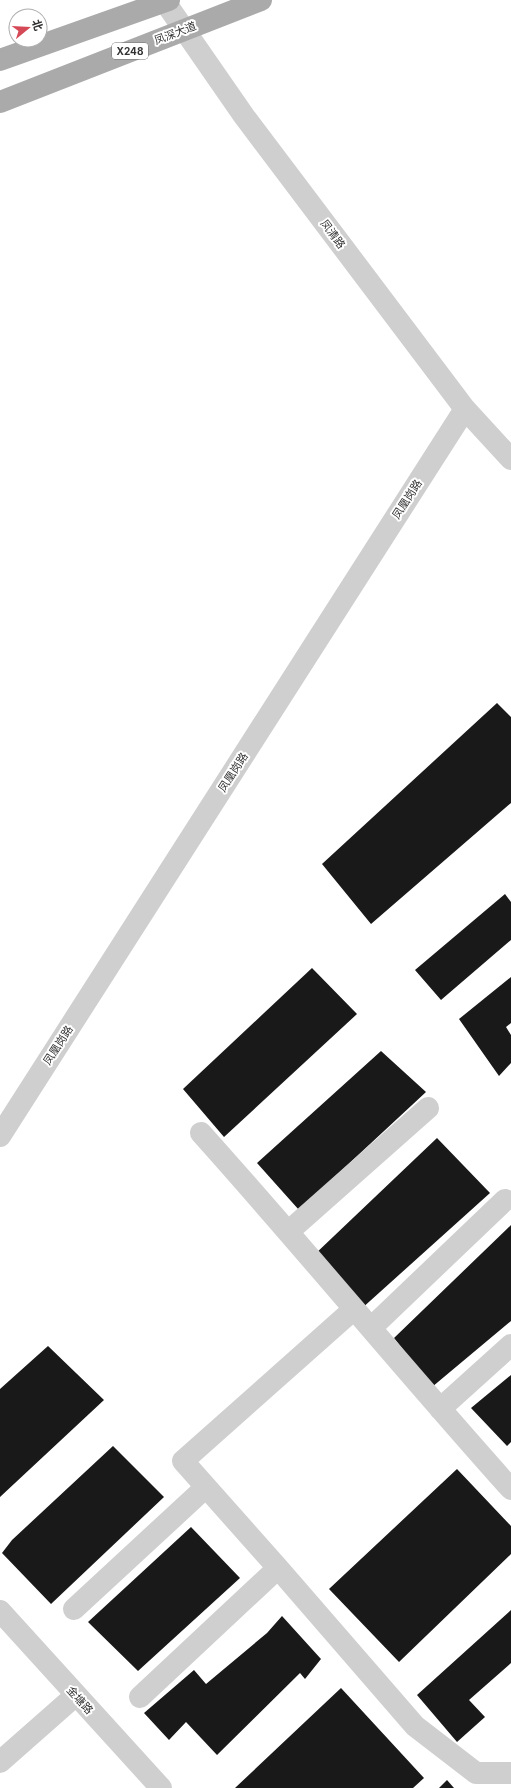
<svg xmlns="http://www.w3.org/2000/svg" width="511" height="1788" viewBox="0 0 511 1788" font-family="Inter,'Noto Sans SC',sans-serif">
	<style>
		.building { fill: #191919 }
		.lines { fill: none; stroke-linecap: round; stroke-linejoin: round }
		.minor { stroke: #cfcfcf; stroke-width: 22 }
		.major { stroke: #aaa; stroke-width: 22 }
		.labels { text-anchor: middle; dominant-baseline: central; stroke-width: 4; stroke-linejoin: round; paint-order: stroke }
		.shield { fill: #fff; stroke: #707070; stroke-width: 1 }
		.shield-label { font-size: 10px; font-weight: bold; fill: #323232 }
		.street-label { font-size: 11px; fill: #323232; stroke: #fff }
	</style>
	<rect width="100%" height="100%" fill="#fff"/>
	<path class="building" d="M497,703L511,717V803L371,924L322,864Z
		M505,894L511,902V940L441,1000L415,970Z
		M312,968L357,1014L224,1137L183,1089Z
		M511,977V1023L506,1027L511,1035V1063L499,1076L459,1019Z
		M381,1051L426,1092L299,1210L257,1163Z
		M437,1138L490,1193L360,1310L313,1256Z
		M511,1225V1321L432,1387L394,1338Z
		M48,1346L104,1400L0,1497V1389Z
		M511,1375V1442L507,1446L471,1408Z
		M113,1446L164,1497L51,1604L2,1553L12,1540Z
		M457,1469L511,1526V1554L399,1662L329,1589Z
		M191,1527L240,1578L138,1671L88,1622Z
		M511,1610V1663L469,1700L485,1717L457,1742L417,1695Z
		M282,1616L321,1659L305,1679L300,1673L217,1755L186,1722L169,1740L144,1713L194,1670L206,1684L267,1633Z
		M341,1688L424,1778L413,1788H235Z
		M447,1780L454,1788H439Z"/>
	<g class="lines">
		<path class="minor" d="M165,2L244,116L465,409L511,459
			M201,1133C306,1250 406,1372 511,1489
			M0,1136L465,409
			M288,1232L428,1108
			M354,1309L183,1461L278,1568L415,1726L476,1773H511
			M371,1328L505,1200
			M440,1409L511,1345
			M74,1609L206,1487
			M0,1611L161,1788
			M140,1697L278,1568
			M0,1762L76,1695"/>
		<path class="major" d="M0,60L169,0
			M0,102L261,0"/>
	</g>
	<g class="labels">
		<rect class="shield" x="112" y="43" width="36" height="16" rx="3"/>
		<g class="shield-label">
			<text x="130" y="51">X248</text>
		</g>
		<g class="street-label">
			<text transform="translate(175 33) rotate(-21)">凤深大道</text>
			<text transform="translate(333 234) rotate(53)">凤清路</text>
			<text transform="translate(407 499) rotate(-57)">凤凰岗路</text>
			<text transform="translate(233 772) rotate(-57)">凤凰岗路</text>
			<text transform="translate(58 1045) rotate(-57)">凤凰岗路</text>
			<text transform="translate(80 1700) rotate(48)">金塘路</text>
		</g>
	</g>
	<g transform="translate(28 28) rotate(72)"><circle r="19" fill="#ffffff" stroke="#adadad"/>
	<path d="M0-3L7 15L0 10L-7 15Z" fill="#d54855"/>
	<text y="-6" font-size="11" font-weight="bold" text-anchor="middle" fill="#323232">北</text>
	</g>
</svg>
